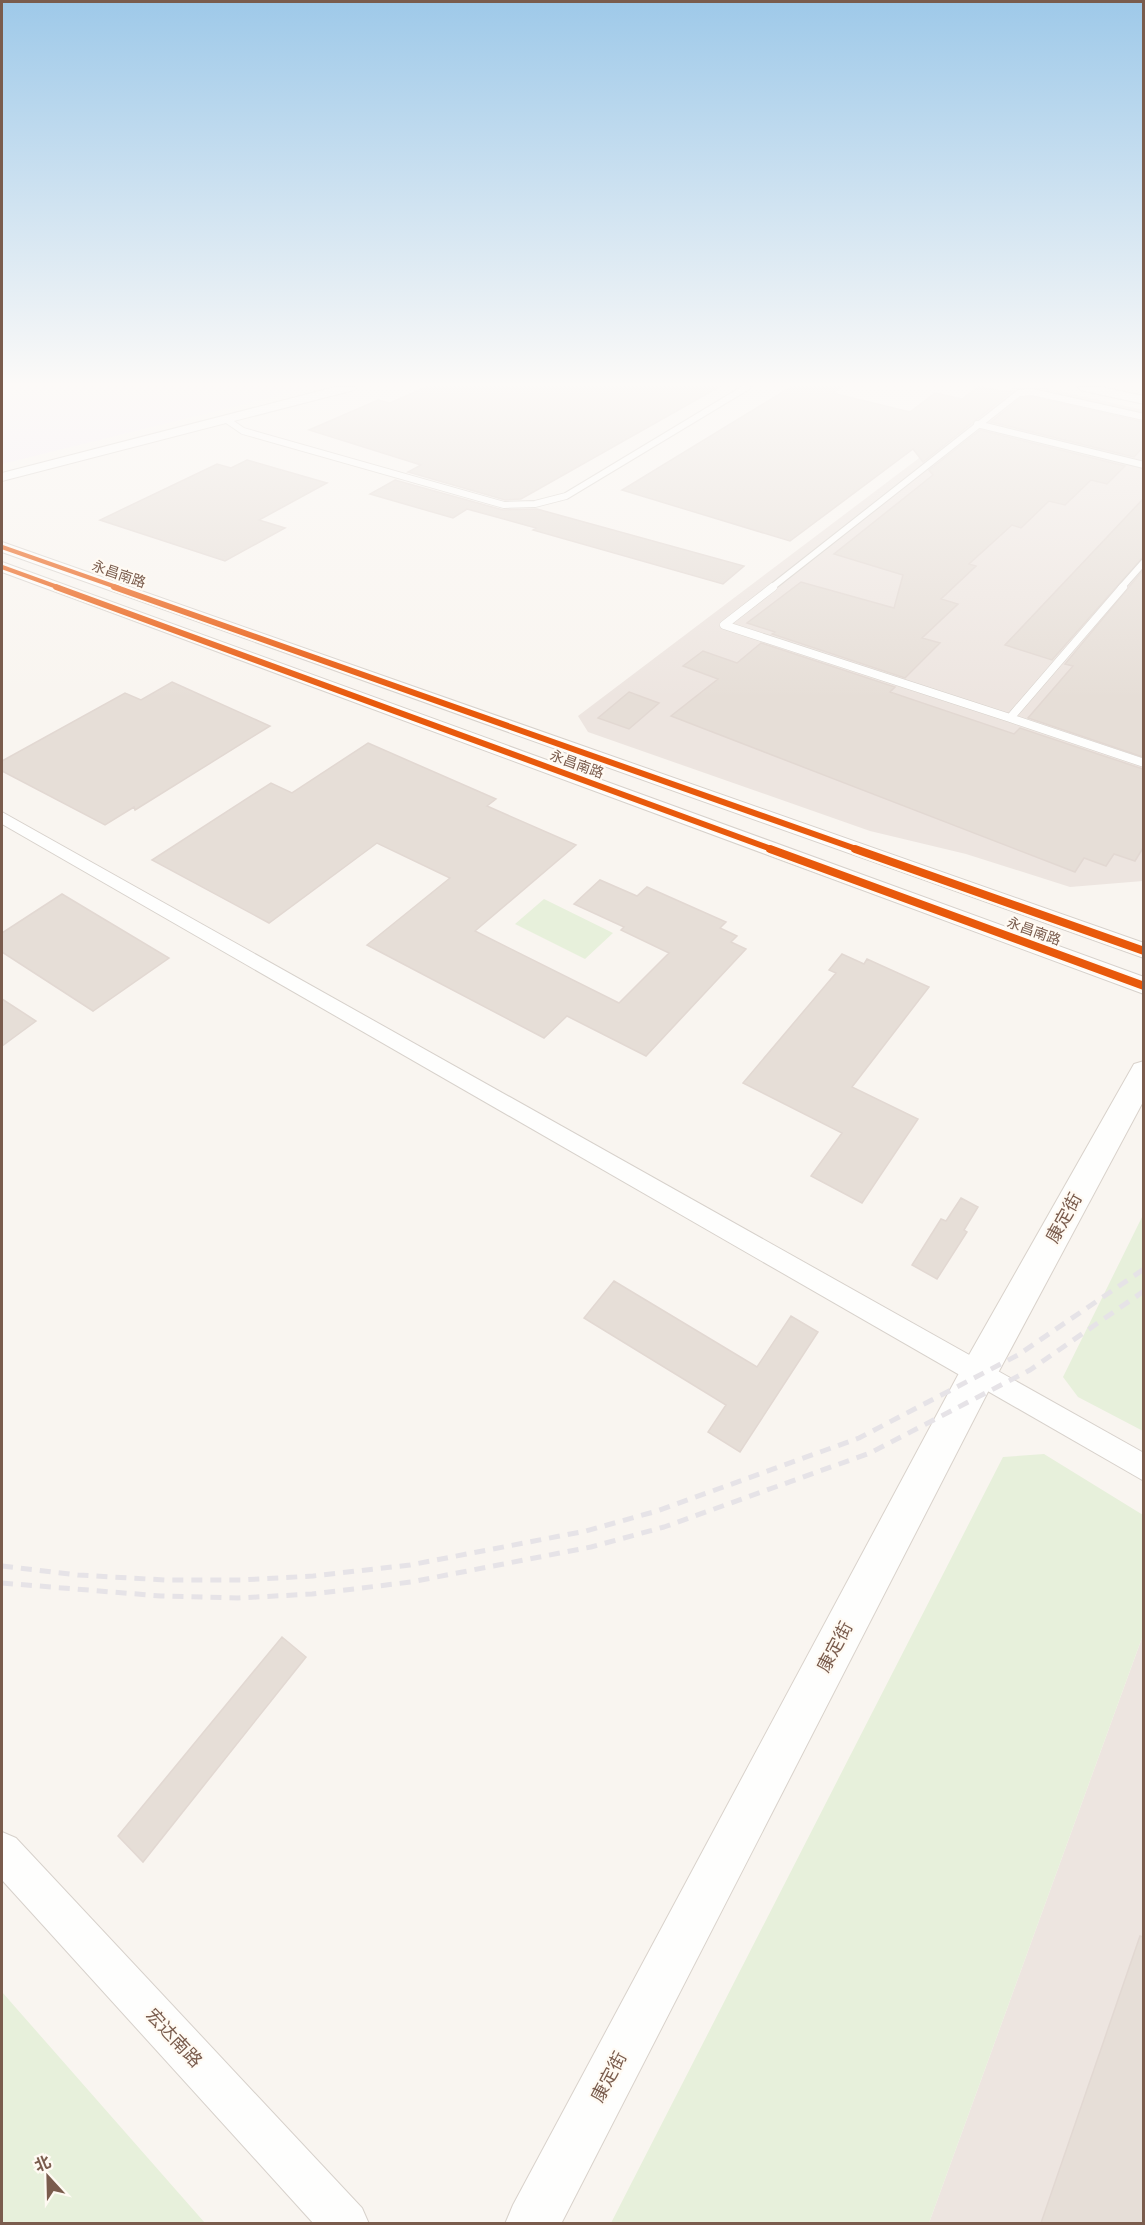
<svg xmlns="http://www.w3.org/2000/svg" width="1145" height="2225" viewBox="0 0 1145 2225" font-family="Arial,'Noto Sans SC',sans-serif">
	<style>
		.industrial { fill: #ede5e0 }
		.education { fill: #f6eef6 }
		.green { fill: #e7f0db }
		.building { fill: #e6ded7; stroke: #e2d8d2; stroke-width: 1.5 }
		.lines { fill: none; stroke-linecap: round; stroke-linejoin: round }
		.service-far1-casing { stroke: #d7d1cb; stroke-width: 8 }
		.service-casing { stroke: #d7d1cb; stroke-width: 9 }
		.minor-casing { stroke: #d7d1cb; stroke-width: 2 }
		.tertiary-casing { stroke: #d7d1cb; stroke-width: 2 }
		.secondary-casing { stroke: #d9d2cb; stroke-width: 2 }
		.service-far1 { stroke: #fefefd; stroke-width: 6 }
		.service { stroke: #fefefd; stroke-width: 8 }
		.minor { fill: #fefefd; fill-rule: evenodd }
		.tertiary { fill: #fefefd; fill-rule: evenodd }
		.secondary { fill: #fefefd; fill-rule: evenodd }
		.rail { stroke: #e6e3e7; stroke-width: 5; stroke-dasharray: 11 8; stroke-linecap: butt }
		.cycleway-far2-casing { stroke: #fffaf3; stroke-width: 7 }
		.cycleway-far1-casing { stroke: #fffaf3; stroke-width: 9 }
		.cycleway-casing { stroke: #fffaf3; stroke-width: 12 }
		.cycleway-far2 { stroke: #e8590c; stroke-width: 4.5 }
		.cycleway-far1 { stroke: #e8590c; stroke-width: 6 }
		.cycleway { stroke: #e8590c; stroke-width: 8 }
		.labels { text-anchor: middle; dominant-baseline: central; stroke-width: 4.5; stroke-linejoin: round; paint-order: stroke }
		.far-street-label { font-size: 14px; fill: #7a5c4d; stroke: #fffaf3 }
		.near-street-label { font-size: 18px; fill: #7a5c4d; stroke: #fffaf3 }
	</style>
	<rect width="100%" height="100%" fill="#f9f5f0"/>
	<path class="industrial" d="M1013,387H1042L1143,410V881L1070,887L966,854L870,831L588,732L578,716Z
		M1143,1635V2223H929Z"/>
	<path class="education" d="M2,387H302L305,389L2,464Z"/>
	<path class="green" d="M544,899L613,933L585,959L515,924Z
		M1143,1215V1431L1078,1397L1063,1377Z
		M1044,1454L1143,1515V1635L929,2223H611L1003,1457Z
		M2,1992L205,2223H2Z"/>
	<path class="building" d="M426,387H719L521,499L505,500L408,472L421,465L309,430L378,400L390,403Z
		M791,387H842L832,393L910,412L935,393L962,399L978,387L1011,392L923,462L913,449L790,541L622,490Z
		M1032,397L1143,422V447L1134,457L991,422L1021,398Z
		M980,430L1125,466L1107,484L1091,480L1065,505L1049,501L1021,528L1012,525L969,564L976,566L941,599L958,604L922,638L940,643L905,678L772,634L775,632L747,623L801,582L894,608L903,575L834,554L933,475L929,470Z
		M247,460L327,483L259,520L285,528L225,561L100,520L217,464L231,468Z
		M395,480L503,510L537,509L744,566L723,584L533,530L536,528L467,509L453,518L370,494Z
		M1143,499V557L1052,660L1005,645Z
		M1143,570V757L1028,718L1073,666L1065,664Z
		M761,643L895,687L890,692L1014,734L1020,728L1143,769V848L1135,861L1114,854L1106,866L1084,858L1075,872L671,716L718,679L683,666L703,651L737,663Z
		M172,682L270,726L135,810L134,807L105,825L2,771V761L125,693L141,700Z
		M629,692L659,703L629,729L598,718Z
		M368,743L496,799L487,806L576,845L475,931L619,1003L669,953L621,930L624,927L574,904L600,880L637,896L647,887L726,922L720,928L737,936L731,942L746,949L646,1056L567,1016L544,1038L367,945L450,878L377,843L269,923L152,860L271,783L292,793Z
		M62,894L169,958L93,1011L2,952V933Z
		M842,954L864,964L867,959L929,987L852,1087L918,1119L862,1203L811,1176L842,1133L743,1083L836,973L829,970Z
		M2,999L36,1021L2,1046Z
		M961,1198L978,1207L964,1230L967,1232L937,1279L912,1265L941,1219L946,1221Z
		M614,1281L757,1367L791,1316L818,1332L740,1452L708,1432L726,1405L584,1318Z
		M282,1637L306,1657L143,1862L118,1836Z
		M1140,1936L1143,1937V2223H1041Z"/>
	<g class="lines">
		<g class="service-far1-casing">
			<path id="service-far1" d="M227,420L243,431L504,505L535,504L566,496L747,387
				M977,424L1144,465
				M771,588L1019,393L1032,392L1144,417
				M1121,588L1144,562"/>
		</g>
		<g class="service-casing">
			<path id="service" d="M773,587L724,625L1010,718
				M1123,587L1010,718L1144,763"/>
		</g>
		<g class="minor-casing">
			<path id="minor" d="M2,812L1144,1453V1481L2,824Z"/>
		</g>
		<g class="tertiary-casing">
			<path id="tertiary" d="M335,387H356L354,390L2,481V473Z
				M1078,387H1101L1144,396V404L1080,390Z
				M2,542L1144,943V958L2,552Z
				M2,562L1144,977V994L2,572Z
				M2,1832L16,1838L362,2208L369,2224H314L2,1880Z"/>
		</g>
		<g class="secondary-casing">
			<path id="secondary" d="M1144,1061V1100L991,1386L561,2224H505L513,2205L965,1362L1134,1064Z"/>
		</g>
		<use href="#service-far1" class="service-far1"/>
		<use href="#service" class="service"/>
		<use href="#minor" class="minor"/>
		<use href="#tertiary" class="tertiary"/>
		<use href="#secondary" class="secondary"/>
		<path class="rail" d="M2,1566L78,1575L165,1580H241L313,1576L410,1565L586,1531L657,1511L859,1438L1018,1355L1144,1269
			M2,1583L161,1596L238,1598L312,1594L411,1582L591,1547L664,1527L870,1453L1030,1370L1144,1291"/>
		<g class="cycleway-far2-casing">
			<path id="cycleway-far2" d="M2,547L119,588
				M2,567L60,588"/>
		</g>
		<g class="cycleway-far1-casing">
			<path id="cycleway-far1" d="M56,587L774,850
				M114,587L859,850"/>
		</g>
		<g class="cycleway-casing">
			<path id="cycleway" d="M770,849L1144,986
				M855,849L1144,951"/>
		</g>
		<use href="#cycleway-far2" class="cycleway-far2"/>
		<use href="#cycleway-far1" class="cycleway-far1"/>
		<use href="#cycleway" class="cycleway"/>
	</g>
	<linearGradient id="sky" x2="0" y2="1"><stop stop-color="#9ec9e9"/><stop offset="0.55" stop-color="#fcfaf8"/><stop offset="1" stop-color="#fcfaf8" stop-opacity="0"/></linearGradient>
	<rect width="1145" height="699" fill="url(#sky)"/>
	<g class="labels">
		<g class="far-street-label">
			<text transform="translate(119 574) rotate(19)">永昌南路</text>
			<text transform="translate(577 764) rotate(20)">永昌南路</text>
			<text transform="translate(1034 931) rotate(20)">永昌南路</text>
		</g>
		<g class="near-street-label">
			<text transform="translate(1064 1218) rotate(-61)">康定街</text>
			<text transform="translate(835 1647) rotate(-62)">康定街</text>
			<text transform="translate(174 2038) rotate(47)">宏达南路</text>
			<text transform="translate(609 2077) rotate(-62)">康定街</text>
		</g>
	</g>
	<rect width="1145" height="2225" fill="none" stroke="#7a5c4d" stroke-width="6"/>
	<g transform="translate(48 2177) rotate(338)" stroke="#fffaf3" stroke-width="4.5" paint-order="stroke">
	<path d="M0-4.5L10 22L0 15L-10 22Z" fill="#7a5c4d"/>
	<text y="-9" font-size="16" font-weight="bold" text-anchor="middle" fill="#7a5c4d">北</text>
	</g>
</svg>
